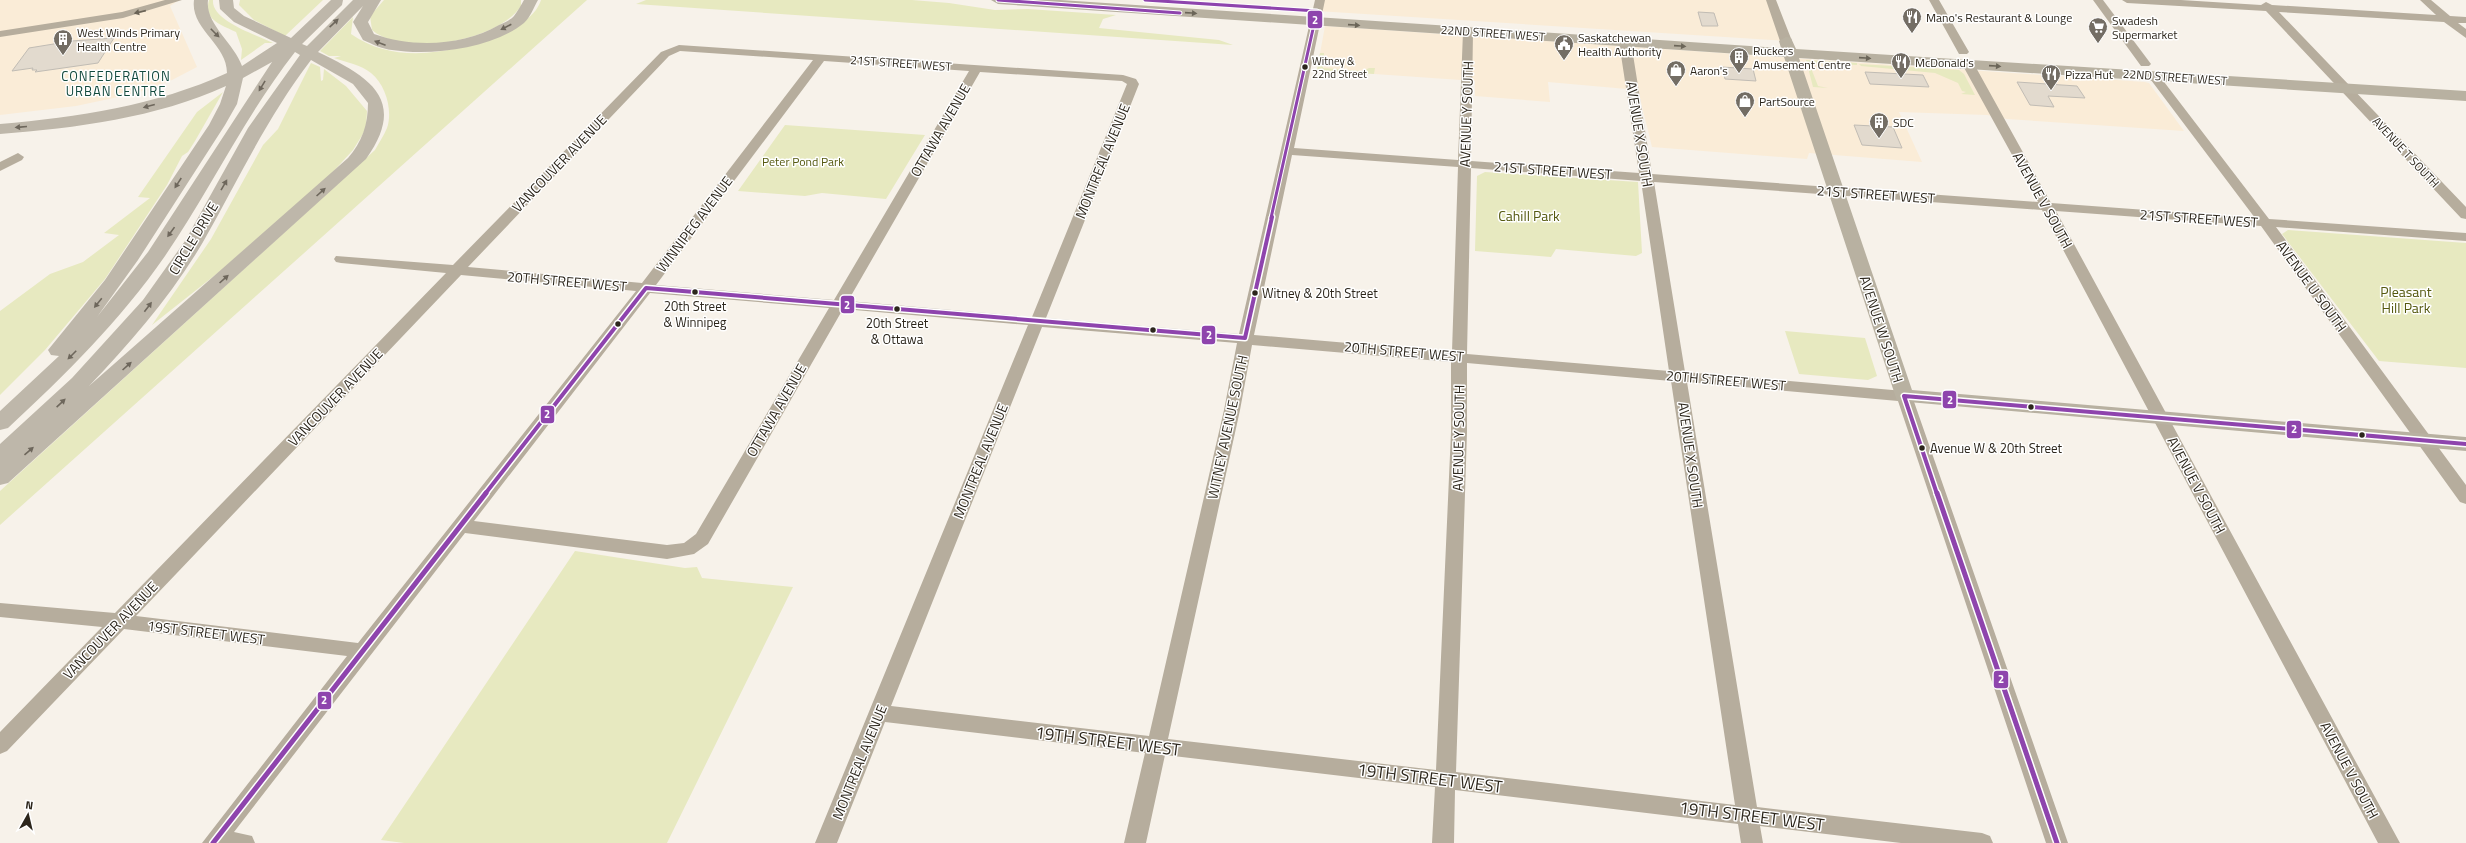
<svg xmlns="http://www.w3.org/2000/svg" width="2466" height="843" viewBox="0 0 2466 843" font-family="'Titillium Web',sans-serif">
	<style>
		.built { fill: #faecd7 }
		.green { fill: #e7e9c0 }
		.building { fill: #e2dace; stroke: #c1bcb4 }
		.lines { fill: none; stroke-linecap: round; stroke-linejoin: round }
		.minor { fill: #b6ad9d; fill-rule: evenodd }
		.major { fill: #b8b1a1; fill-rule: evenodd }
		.highway { fill: #beb7aa; fill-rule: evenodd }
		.bus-1-far2-casing { stroke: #fff; stroke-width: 5 }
		.bus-1-far1-casing { stroke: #fff; stroke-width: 7 }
		.bus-1-casing { stroke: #fff; stroke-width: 8 }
		.bus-1-far2 { stroke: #8e44ad; stroke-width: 3 }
		.bus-1-far1 { stroke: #8e44ad; stroke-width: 4 }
		.bus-1 { stroke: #8e44ad; stroke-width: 5 }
		.oneway { fill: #6a6356 }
		.oneway2 { fill: #6b6558 }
		.oneway3 { fill: #6e675c }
		.bus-dot { fill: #2c261c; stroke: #fff; stroke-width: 1.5 }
		.labels { text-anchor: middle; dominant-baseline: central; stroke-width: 3; stroke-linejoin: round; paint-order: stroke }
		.far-bus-label { font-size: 11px; fill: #2c261c; stroke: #fff; text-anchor: start }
		.far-poi-label { font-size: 12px; fill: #2c261c; stroke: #fff; text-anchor: start }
		.far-street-label { font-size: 12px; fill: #2c261c; stroke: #fff }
		.far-park-label { font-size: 12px; fill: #54580e; stroke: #fff }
		.far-neighbourhood-label { font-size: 13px; letter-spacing: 1px; fill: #12493d; stroke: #fff }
		.bus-label { font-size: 13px; fill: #2c261c; stroke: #fff; text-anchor: start }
		.street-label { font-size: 14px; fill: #2c261c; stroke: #fff }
		.park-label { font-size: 14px; fill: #54580e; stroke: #fff }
		.near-street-label { font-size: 17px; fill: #2c261c; stroke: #fff }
		.line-badge { stroke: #fff; stroke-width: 1.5 }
		.badge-label { font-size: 11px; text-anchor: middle; font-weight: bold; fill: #fff }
	</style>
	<rect width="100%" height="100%" fill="#f7f2ea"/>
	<path class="built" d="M0,0H179L170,6L197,67L172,80L137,93L76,106L0,115Z
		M1320,0H1771L1786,41L1317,11Z
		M1325,26L2145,82L2149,83L2184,131L2007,119L1987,115L1899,112L1922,162L1809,153L1807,159L1652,147L1638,90L1548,82L1550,102L1475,96V81L1317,70Z"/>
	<path class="green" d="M209,0H213C211,21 257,35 273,43H265L241,60L242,49L236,32C223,25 203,21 209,0Z
		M240,0H323L285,36L254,20L239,5Z
		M384,0H521V6C498,41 405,58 372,30L370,16Z
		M541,0H587L0,525V491L375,150C379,143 384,135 387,128C393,111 386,85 371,73C361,65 346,62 334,58L341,56H329L320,51L353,17L351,34C396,66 456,53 503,32C519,24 535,18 541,0Z
		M646,0H912L949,3L995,10L1028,9L1116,15L1103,19L1099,28L1219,40L1233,45L636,4Z
		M1320,53H1324L1323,68L1363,71L1369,68H1375L1374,74L1317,70Z
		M1806,60L1857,63V65L1809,63L1818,86L1828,88L1813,87Z
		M311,63L320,67L321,81L323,80L324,69L346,86L367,111L366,129L353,150L331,174L219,272L152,325L211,239L263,145L278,129Z
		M1859,64L1959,70L1964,74L1975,95L1961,94L1966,92L1962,91L1958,83L1935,73L1861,66Z
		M223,92L195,141L188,152L182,156L167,185L105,279L45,350L0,395V311L50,274L83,262L119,235L104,233L150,198L138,197L197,112Z
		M785,125L925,135L886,199L822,193L805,196L738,191Z
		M1485,172L1638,182L1642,253L1636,256L1556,249L1551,257L1475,251L1477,176Z
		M2288,230L2466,243V368L2379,361L2282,234Z
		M1785,331L1865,338L1877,376L1868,380L1799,374Z
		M575,551L685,568L697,567L702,578L793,587L667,843H404L381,840Z"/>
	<path class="building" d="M1698,12L1714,13L1718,26H1702Z
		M114,38L98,63L35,72L37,70H32L33,68L12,71L29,48L72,41Z
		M1722,67L1753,69L1756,81L1725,79Z
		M1865,72L1923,75L1929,87L1870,84Z
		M2017,82L2077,86L2085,98L2048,96L2054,107L2030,105Z
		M1854,125L1893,127L1902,148L1862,145Z"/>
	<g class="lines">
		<path class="minor" d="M165,0H182L123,18L0,37V31L122,12Z
			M1315,0H1325L1294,148L1458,160L1463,32L1468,29L1473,32L1471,161L1639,173L1619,42L1625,39L1631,42L1652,174L2038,202L1962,64L1968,61L1974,64L2051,203L2255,218L2148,76L2154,73L2158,74L2269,219L2466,233V241L2276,227L2466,485V504L2460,502L2261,226L2056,211L2400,843H2378L2042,210L1654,182L1685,372L1904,391L1910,392L1912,396L2068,843H2046L1898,401L1687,382L1757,807L1982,833L1990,836L1993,843H1901L1760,826L1763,843H1741L1738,824L1455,790L1454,843H1432L1435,787L1165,755L1146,843H1124L1145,753L885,722L837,843H815L1028,325L843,309L708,544L694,554L667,559L465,533L234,832L252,836L255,843H202L347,656L124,629L7,751L0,754V732L102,627L0,617V603L115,613L446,273L341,263L336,262L334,259L336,256L453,265L661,52L679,45L1123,75L1136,79L1139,84L1046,318L1239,334ZM680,51L813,60L642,283L468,267L669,56ZM824,61L969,71L834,300L656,285ZM980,72L1122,81L1127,84L1032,317L848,301ZM1292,155L1458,167L1452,352L1254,335ZM1471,168L1641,181L1669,371L1467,354ZM461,275L636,291L358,643L136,616ZM650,293L829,308L696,534L684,543L667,545L474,521ZM1042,327L1237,343L1224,410L1149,736L891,706ZM1252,345L1451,362V432L1436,770L1168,739L1240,410ZM1467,363L1671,381L1735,805L1456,772L1467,432Z
			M1766,0H1776L1792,41L1790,43H1782L1780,41Z
			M1929,0H1939L1969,52L1967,54H1959Z
			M2093,0H2103L2151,64L2149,66H2141Z
			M2122,0H2181L2261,5L2266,2L2272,5L2436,15L2420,0H2431L2450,16L2466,17V23H2458L2466,29V38L2444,22L2279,12L2466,207V219L2461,218L2266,11L2127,3Z
			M18,153L24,157L22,160L0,171V162Z"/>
		<path class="major" d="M991,0H1060L1781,48L1779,41L1786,37L1791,38L1796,49L2466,91V101L1799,58L1912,390L2466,437V451L1897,401L1784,57L998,4Z"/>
		<path class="highway" d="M194,0H208C205,24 234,43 242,66L277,43L234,22L220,9L219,0H233L234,8L244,16L291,38L331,0H343L342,5L302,44L307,46L353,0H381L368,22L374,34C413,48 463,46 499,25C503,23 511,20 514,16C518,11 521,5 524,0H538C534,7 530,18 524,23C492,49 431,56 392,50C382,49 372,44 363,40L353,22L363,6L318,52C370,77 408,100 366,159L8,483L0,485V444L72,378L143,300L185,241L248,128L300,55L295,52C245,116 210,190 165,256C120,321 65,375 8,428L0,430V411L59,356L51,355L48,350L105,280L209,125L220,104L226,86C156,118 76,128 0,134V124C78,117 155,106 227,73C227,44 190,29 194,0ZM311,60L353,84L368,103C368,125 362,142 348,158L89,386C131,342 172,295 203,242C239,179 266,119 311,60ZM272,62L148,252L97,317L138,260L225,125L237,104L243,78Z"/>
		<g class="bus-1-far2-casing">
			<path id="bus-1-far2" d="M998,0L1180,13
				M1145,0L1317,11L1271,218"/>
		</g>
		<g class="bus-1-far1-casing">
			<path id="bus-1-far1" d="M485,494L646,288L1245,338L1272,217
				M1937,494L1904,396L2466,444"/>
		</g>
		<g class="bus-1-casing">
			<path id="bus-1" d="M1937,493L2057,843
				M213,843L486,493"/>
		</g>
		<use href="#bus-1-far2" class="bus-1-far2"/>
		<use href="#bus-1-far1" class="bus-1-far1"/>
		<use href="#bus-1" class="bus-1"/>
	</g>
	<defs><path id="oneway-solid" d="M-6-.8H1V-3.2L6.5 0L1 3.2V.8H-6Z"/></defs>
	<use class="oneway" href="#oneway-solid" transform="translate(140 12) rotate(167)"/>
	<g class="oneway2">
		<use href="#oneway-solid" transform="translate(1191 13) rotate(4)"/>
		<use href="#oneway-solid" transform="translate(1354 25) rotate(4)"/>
		<use href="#oneway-solid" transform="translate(1680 46) rotate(4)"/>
		<use href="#oneway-solid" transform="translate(1865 58) rotate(4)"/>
		<use href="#oneway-solid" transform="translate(1995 66) rotate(4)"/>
	</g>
	<g class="oneway3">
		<use href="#oneway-solid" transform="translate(334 23) rotate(-43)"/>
		<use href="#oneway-solid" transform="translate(506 27) rotate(153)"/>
		<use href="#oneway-solid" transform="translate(215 33) rotate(45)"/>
		<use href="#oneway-solid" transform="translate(380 43) rotate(-159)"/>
		<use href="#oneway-solid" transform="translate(262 86) rotate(121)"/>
		<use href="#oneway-solid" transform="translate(149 106) rotate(165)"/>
		<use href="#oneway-solid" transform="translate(21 127) rotate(175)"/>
		<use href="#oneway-solid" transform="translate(178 183) rotate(123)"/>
		<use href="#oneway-solid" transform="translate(224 185) rotate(-60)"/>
		<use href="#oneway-solid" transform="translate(321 192) rotate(-42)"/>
		<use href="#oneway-solid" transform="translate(171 232) rotate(126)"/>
		<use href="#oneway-solid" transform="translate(224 279) rotate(-42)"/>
		<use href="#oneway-solid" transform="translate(98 303) rotate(129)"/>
		<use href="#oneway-solid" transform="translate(148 307) rotate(-53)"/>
		<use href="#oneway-solid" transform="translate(72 355) rotate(135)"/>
		<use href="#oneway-solid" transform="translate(127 366) rotate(-42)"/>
		<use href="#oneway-solid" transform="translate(61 403) rotate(-43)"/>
		<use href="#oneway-solid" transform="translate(29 451) rotate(-41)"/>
	</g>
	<defs>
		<g id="restaurant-pin" transform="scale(1)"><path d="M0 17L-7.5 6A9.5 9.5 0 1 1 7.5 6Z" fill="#736d64" stroke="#fff"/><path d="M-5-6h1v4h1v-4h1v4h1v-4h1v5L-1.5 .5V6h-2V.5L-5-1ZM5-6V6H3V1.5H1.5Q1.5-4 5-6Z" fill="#fff"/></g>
		<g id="supermarket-pin" transform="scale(1)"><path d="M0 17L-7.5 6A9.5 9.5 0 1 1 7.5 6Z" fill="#736d64" stroke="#fff"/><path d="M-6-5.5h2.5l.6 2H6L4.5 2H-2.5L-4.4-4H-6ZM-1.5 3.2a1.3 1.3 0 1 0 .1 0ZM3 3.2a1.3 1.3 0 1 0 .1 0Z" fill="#fff"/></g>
		<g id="building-pin" transform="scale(1)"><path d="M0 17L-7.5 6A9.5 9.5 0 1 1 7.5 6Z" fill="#736d64" stroke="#fff"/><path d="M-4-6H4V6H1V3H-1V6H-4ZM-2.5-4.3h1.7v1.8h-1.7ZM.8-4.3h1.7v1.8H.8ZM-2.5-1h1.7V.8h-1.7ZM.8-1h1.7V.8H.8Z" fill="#fff"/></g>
		<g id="civic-pin" transform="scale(1)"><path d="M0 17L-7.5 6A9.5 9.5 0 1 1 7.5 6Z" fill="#736d64" stroke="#fff"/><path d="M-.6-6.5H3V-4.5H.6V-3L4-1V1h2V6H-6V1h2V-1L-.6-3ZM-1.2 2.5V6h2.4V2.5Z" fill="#fff"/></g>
		<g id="shop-pin" transform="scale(1)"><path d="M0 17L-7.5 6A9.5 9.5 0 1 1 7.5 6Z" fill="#736d64" stroke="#fff"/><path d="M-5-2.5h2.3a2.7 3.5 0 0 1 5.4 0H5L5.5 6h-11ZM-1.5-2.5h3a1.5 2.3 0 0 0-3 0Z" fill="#fff"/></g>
	</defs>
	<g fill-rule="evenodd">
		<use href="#restaurant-pin" x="1912" y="17"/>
		<use href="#supermarket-pin" x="2098" y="27"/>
		<use href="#building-pin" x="63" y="39"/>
		<use href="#civic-pin" x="1564" y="44"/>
		<use href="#building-pin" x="1739" y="57"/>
		<use href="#restaurant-pin" x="1901" y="62"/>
		<use href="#shop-pin" x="1676" y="70"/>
		<use href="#restaurant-pin" x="2051" y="74"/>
		<use href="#shop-pin" x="1745" y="101"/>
		<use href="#building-pin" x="1879" y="122"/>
	</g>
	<g class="bus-dot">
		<circle cx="1305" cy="67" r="3.5"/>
		<circle cx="695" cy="292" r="3.5"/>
		<circle cx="1255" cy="293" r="3.5"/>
		<circle cx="897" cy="309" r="3.5"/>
		<circle cx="618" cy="324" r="3.5"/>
		<circle cx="1153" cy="330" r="3.5"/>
		<circle cx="2031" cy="407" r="3.5"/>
		<circle cx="2362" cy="435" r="3.5"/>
		<circle cx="1922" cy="448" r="3.5"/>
	</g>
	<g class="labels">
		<g class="far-bus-label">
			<text x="1312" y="61">Witney &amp;<tspan x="1312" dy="13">22nd Street</tspan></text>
		</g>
		<g class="far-poi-label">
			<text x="1926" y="17">Mano's Restaurant &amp; Lounge</text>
			<text x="2112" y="20">Swadesh<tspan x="2112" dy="14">Supermarket</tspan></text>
			<text x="77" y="32">West Winds Primary<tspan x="77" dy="14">Health Centre</tspan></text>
			<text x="1578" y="37">Saskatchewan<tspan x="1578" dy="14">Health Authority</tspan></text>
			<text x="1753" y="50">Ruckers<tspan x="1753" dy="14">Amusement Centre</tspan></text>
			<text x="1915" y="62">McDonald's</text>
			<text x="1690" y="70">Aaron's</text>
			<text x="2065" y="74">Pizza Hut</text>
			<text x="1759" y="101">PartSource</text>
			<text x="1893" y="122">SDC</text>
		</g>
		<g class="far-street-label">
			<text transform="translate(1493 33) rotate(4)">22ND STREET WEST</text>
			<text transform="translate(901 63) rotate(4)">21ST STREET WEST</text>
			<text transform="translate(2175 77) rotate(4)">22ND STREET WEST</text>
			<text transform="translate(2406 152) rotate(47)">AVENUE T SOUTH</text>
		</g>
		<g class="far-park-label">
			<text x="803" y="161">Peter Pond Park</text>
		</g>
		<g class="far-neighbourhood-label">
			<text x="116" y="76">CONFEDERATION<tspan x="116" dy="15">URBAN CENTRE</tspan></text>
		</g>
		<g class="bus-label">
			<text x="1262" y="293">Witney &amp; 20th Street</text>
			<text x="695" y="306" text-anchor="middle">20th Street<tspan x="695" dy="16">&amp; Winnipeg</tspan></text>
			<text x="897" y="323" text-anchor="middle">20th Street<tspan x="897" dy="16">&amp; Ottawa</tspan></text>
			<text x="1930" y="448">Avenue W &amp; 20th Street</text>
		</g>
		<g class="street-label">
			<text transform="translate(1466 114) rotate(-88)">AVENUE Y SOUTH</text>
			<text transform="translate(940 130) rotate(-60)">OTTAWA AVENUE</text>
			<text transform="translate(1640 134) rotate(81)">AVENUE X SOUTH</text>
			<text transform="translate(1102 161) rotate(-68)">MONTREAL AVENUE</text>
			<text transform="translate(559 163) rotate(-46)">VANCOUVER AVENUE</text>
			<text transform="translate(1553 170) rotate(4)">21ST STREET WEST</text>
			<text transform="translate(1876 194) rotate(4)">21ST STREET WEST</text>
			<text transform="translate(2043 200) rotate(61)">AVENUE V SOUTH</text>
			<text transform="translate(2199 218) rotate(4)">21ST STREET WEST</text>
			<text transform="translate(694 224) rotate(-53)">WINNIPEG AVENUE</text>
			<text transform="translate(193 238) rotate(-59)">CIRCLE DRIVE</text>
			<text transform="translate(567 281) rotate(5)">20TH STREET WEST</text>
			<text transform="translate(2312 286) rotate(54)">AVENUE U SOUTH</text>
			<text transform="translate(1882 329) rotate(72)">AVENUE W SOUTH</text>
			<text transform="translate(1404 351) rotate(5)">20TH STREET WEST</text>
			<text transform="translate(1726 380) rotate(5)">20TH STREET WEST</text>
			<text transform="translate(335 397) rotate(-46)">VANCOUVER AVENUE</text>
			<text transform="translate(776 410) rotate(-60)">OTTAWA AVENUE</text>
			<text transform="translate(1227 427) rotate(-78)">WITNEY AVENUE SOUTH</text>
			<text transform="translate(1458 438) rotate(-89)">AVENUE Y SOUTH</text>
			<text transform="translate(1691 455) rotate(82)">AVENUE X SOUTH</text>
			<text transform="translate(980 461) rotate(-68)">MONTREAL AVENUE</text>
			<text transform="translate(2197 485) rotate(62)">AVENUE V SOUTH</text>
			<text transform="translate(110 630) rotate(-46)">VANCOUVER AVENUE</text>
			<text transform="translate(206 632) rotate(7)">19ST STREET WEST</text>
			<text transform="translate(859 762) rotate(-68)">MONTREAL AVENUE</text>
			<text transform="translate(2350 770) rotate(62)">AVENUE V SOUTH</text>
		</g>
		<g class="park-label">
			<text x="1529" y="215">Cahill Park</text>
			<text x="2406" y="291">Pleasant<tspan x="2406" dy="16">Hill Park</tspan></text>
		</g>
		<g class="near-street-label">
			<text transform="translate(1108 741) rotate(7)">19TH STREET WEST</text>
			<text transform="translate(1430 778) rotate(7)">19TH STREET WEST</text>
			<text transform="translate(1752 816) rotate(7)">19TH STREET WEST</text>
		</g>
	</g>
	<g class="line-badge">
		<rect x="1307" y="10" width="16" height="19" rx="4" fill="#8e44ad"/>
		<rect x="840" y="295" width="15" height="19" rx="4" fill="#8e44ad"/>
		<rect x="1201" y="325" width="15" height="20" rx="4" fill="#8e44ad"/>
		<rect x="1942" y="390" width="15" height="19" rx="4" fill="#8e44ad"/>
		<rect x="540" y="405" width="15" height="19" rx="4" fill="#8e44ad"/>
		<rect x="2286" y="420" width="16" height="19" rx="4" fill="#8e44ad"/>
		<rect x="1993" y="670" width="16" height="19" rx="4" fill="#8e44ad"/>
		<rect x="317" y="691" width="15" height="19" rx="4" fill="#8e44ad"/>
	</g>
	<g class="badge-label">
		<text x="1315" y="24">2</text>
		<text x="847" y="309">2</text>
		<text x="1209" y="339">2</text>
		<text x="1950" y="404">2</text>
		<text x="547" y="418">2</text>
		<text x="2294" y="433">2</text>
		<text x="2001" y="683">2</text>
		<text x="324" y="704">2</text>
	</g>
	<g transform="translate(28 815) rotate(8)" stroke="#ffffff" stroke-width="3" paint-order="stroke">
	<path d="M0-3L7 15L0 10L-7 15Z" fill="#2c261c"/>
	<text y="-6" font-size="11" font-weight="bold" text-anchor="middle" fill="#2c261c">N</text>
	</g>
</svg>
